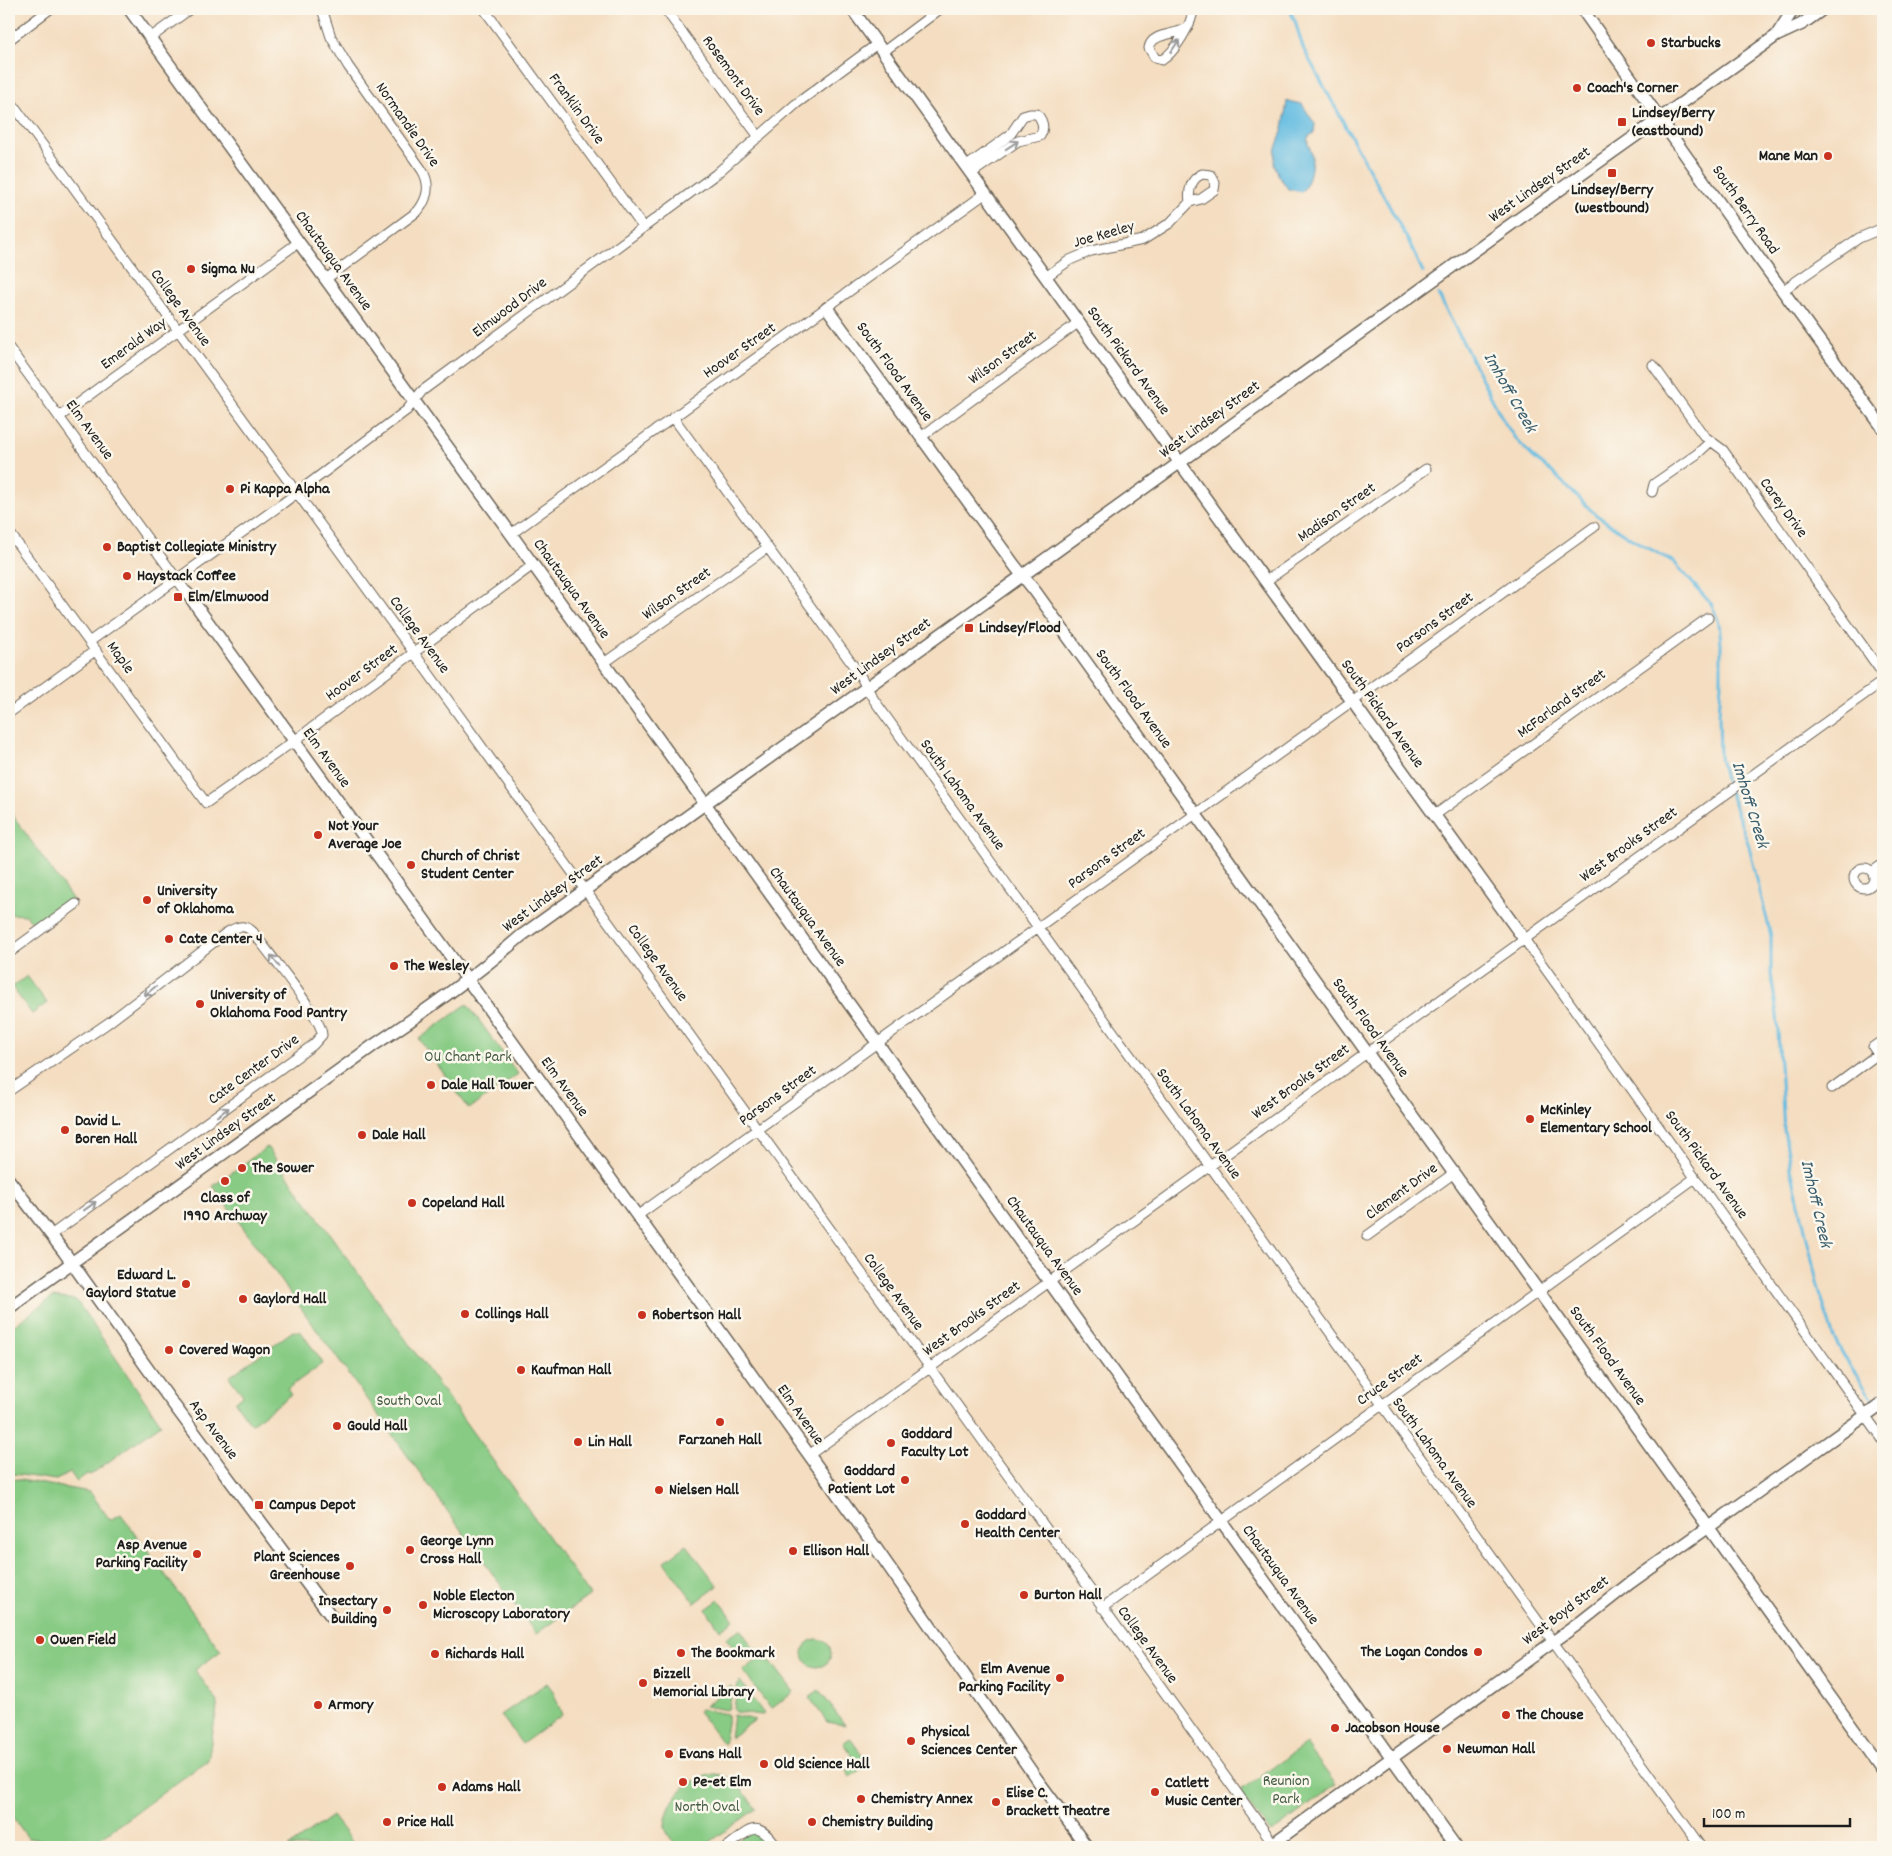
<svg xmlns="http://www.w3.org/2000/svg" width="1892" height="1856" viewBox="0 0 1892 1856" font-family="Dekko,sans-serif">
	<style>
		.green { fill: #87cb84; stroke: #527450 }
		.water { fill: #63bce1; stroke: #406c7e }
		.lines { fill: none; stroke-linecap: round; stroke-linejoin: round }
		.stream { stroke: #63bce1; stroke-width: 3 }
		.minor-casing { stroke: #686055; stroke-width: 11 }
		.tertiary-casing { stroke: #686055; stroke-width: 14 }
		.minor { stroke: #fff; stroke-width: 9 }
		.tertiary { stroke: #fff; stroke-width: 11 }
		.oneway { stroke: #999 }
		.poi-dot { fill: #c8321e; stroke: #fbf7ec; stroke-width: 2 }
		.labels { text-anchor: middle; dominant-baseline: central; stroke-width: 5; stroke-linejoin: round; paint-order: stroke }
		.poi-label { font-size: 16px; font-weight: bold; fill: #1c1c1c; stroke: #fbf7ec; text-anchor: start }
		.street-label { font-size: 16px; fill: #1c1c1c; stroke: #fbf7ec }
		.park-label { font-size: 16px; fill: #415940; stroke: #fbf7ec }
		.water-label { font-size: 18px; font-style: italic; fill: #385c6b; stroke: #fbf7ec }
	</style>
	<rect width="100%" height="100%" fill="#fbf7ec"/>
	<filter id="ink" filterUnits="userSpaceOnUse"><feTurbulence type="fractalNoise" baseFrequency=".02" numOctaves="2"/><feDisplacementMap in="SourceGraphic" scale="10" xChannelSelector="R" yChannelSelector="G"/><feConvolveMatrix kernelMatrix="1 2 1 2 8 2 1 2 1" color-interpolation-filters="sRGB"/></filter>
	<filter id="wash" filterUnits="userSpaceOnUse"><feTurbulence type="fractalNoise" baseFrequency=".0096" numOctaves="4" result="noise"/><feDisplacementMap in="SourceGraphic" scale="20" xChannelSelector="R" yChannelSelector="G"/><feGaussianBlur stdDeviation="1.12" result="paint"/><feColorMatrix in="noise" values="0 0 0 0 0 0 0 0 0 0 0 0 0 0 0 0 0 1.4 0 .05"/><feComposite in="paint" operator="in"/></filter>
	<g filter="url(#wash)">
		<rect width="100%" height="100%" fill="#f4ddc0"/>
		<path class="green" d="M9,810L73,900L36,926L26,915L9,914Z
			M27,976L47,1003L32,1014L12,987Z
			M467,1004L518,1074L469,1109L419,1039Z
			M267,1147L590,1595L536,1634L213,1186Z
			M53,1297L76,1300L161,1424L90,1475L87,1474L77,1481L70,1473L56,1480L13,1474L9,1477V1329Z
			M293,1331L301,1332L323,1363L287,1389L291,1395L251,1424L235,1402L243,1395L229,1377Z
			M15,1479L90,1492L110,1520L121,1514L221,1651L195,1670L218,1702L208,1760L88,1847L28,1838L12,1816L9,1818V1483Z
			M687,1545L718,1586L695,1603L664,1562Z
			M719,1600L734,1620L720,1630L706,1609Z
			M740,1629L755,1650L742,1659L726,1638Z
			M803 1653a14 14 0 1 1 28 0a14 14 0 1 1-28 0Z
			M765,1654L794,1692L771,1709L743,1671Z
			M740,1681L764,1714L762,1715L736,1712L734,1709L738,1683Z
			M547,1683L553,1691L562,1715L522,1744L501,1715Z
			M731,1686L733,1687L729,1708L726,1710L705,1706Z
			M819,1690L845,1725L827,1722L809,1697Z
			M700,1709L727,1714L728,1716L724,1743L723,1744L698,1711Z
			M733,1715L755,1720L730,1738Z
			M850,1738L868,1764L850,1777L846,1770L856,1762L843,1743Z
			M1306,1744L1336,1785L1271,1833L1238,1792Z
			M714,1774C736,1775 744,1793 756,1809L703,1847H677C673,1841 667,1835 665,1827C665,1822 666,1817 668,1812C676,1790 691,1779 714,1774Z
			M332,1816L356,1847H289Z
			M755,1829L777,1847H727Z"/>
		<path class="water" d="M1287,101L1302,104L1315,124L1314,133L1308,137C1306,145 1312,149 1312,157C1312,166 1309,186 1301,192L1288,189L1279,176L1274,164L1275,151L1283,129Z"/>
		<g class="lines">
			<path class="stream" d="M1289,9L1295,21L1303,48L1411,246L1423,272
				M1438,294L1503,420L1514,437L1533,457L1553,473L1595,514L1630,538L1674,562L1712,605L1719,623L1721,643V683L1719,715L1720,757L1725,780L1748,843L1771,936V974L1777,1015L1784,1130L1791,1169L1818,1286L1833,1336L1848,1363L1876,1404"/>
		</g>
	</g>
	<g filter="url(#ink)">
		<g class="lines">
			<g class="minor-casing">
				<path id="minor" d="M322,9L331,37L348,66L422,170C431,185 428,198 418,211L326,279
					M484,9L643,227
					M665,9L759,137
					M1186,28C1176,36 1152,32 1149,48L1155,58L1162,60C1174,53 1193,23 1193,9
					M150,38L190,9
					M9,40L50,9
					M883,52L940,9
					M9,99L414,653L1276,1847
					M967,166L1010,135L1023,116L1030,114H1037C1043,121 1045,128 1040,136L1018,141L972,173
					M1047,276L1070,260L1091,251L1143,240L1170,223L1190,202L1201,199L1214,190L1215,183L1211,175L1202,174C1191,179 1188,190 1190,202
					M1782,291L1859,238L1883,228
					M9,348L187,593
					M1653,365L1704,436L1723,450L1883,674
					M59,417L299,242
					M673,417L858,672L874,700L1701,1847
					M921,437L1079,322
					M1652,492L1654,484L1697,454L1710,442
					M9,532L206,803L294,741L533,565
					M511,534L986,193
					M1266,581L1426,469
					M89,642L282,504L407,410L422,391L716,174L796,104L877,44
					M604,663L767,548
					M9,713L96,650
					M1435,815L1708,618
					M1854 878a10 10 0 1 1 20 0a10 10 0 1 1-20 0Z
					M1872,872L1883,864
					M1524,939L1883,1440
					M9,953L76,904
					M1883,1040L1873,1047L1883,1061
					M1832,1088L1878,1054
					M9,1091L108,1023L226,933C236,927 244,923 253,932C266,950 323,1018 322,1035L313,1045L51,1235
					M637,1216L1594,527
					M1367,1236L1454,1173
					M809,1455L1883,681
					M1102,1608L1695,1178
					M727,1847C751,1829 756,1818 777,1847"/>
			</g>
			<g class="tertiary-casing">
				<path id="tertiary" d="M129,9L511,534L1456,1847
					M852,9L1524,939
					M1582,9L1742,235L1883,428
					M1776,36L1791,13L1797,9
					M827,308L1015,566L1035,591L1883,1770
					M187,593L449,954L871,1541L1036,1778L1087,1847
					M9,1180L64,1252L168,1397L331,1616
					M9,1308L374,1045C426,1011 475,976 521,936L1506,228L1776,36L1802,24L1823,9
					M1268,1847L1578,1624L1630,1583L1883,1403"/>
			</g>
			<use href="#minor" class="minor"/>
			<use href="#tertiary" class="tertiary"/>
		</g>
		<defs><path id="oneway-shaft" d="M-6 0H5M1.5-3L5.5 0L1.5 3" fill="none" stroke-width="1.6" stroke-linecap="round" stroke-linejoin="round" transform="scale(1.25)"/></defs>
		<g class="oneway">
			<use href="#oneway-shaft" transform="translate(1175 46) rotate(-56)"/>
			<use href="#oneway-shaft" transform="translate(1012 145) rotate(-33)"/>
			<use href="#oneway-shaft" transform="translate(275 961) rotate(-127)"/>
			<use href="#oneway-shaft" transform="translate(150 991) rotate(141)"/>
			<use href="#oneway-shaft" transform="translate(223 1112) rotate(-36)"/>
			<use href="#oneway-shaft" transform="translate(90 1206) rotate(-36)"/>
		</g>
	</g>
	<g class="poi-dot">
		<circle cx="1651" cy="43" r="5"/>
		<circle cx="1577" cy="88" r="5"/>
		<rect x="1617" y="117" width="10" height="10" rx="2.5"/>
		<circle cx="1828" cy="156" r="5"/>
		<rect x="1607" y="168" width="10" height="10" rx="2.5"/>
		<circle cx="191" cy="269" r="5"/>
		<circle cx="230" cy="489" r="5"/>
		<circle cx="107" cy="547" r="5"/>
		<circle cx="127" cy="576" r="5"/>
		<rect x="173" y="592" width="10" height="10" rx="2.5"/>
		<rect x="964" y="623" width="10" height="10" rx="2.5"/>
		<circle cx="318" cy="835" r="5"/>
		<circle cx="411" cy="865" r="5"/>
		<circle cx="147" cy="900" r="5"/>
		<circle cx="169" cy="939" r="5"/>
		<circle cx="394" cy="966" r="5"/>
		<circle cx="200" cy="1004" r="5"/>
		<circle cx="431" cy="1085" r="5"/>
		<circle cx="1530" cy="1119" r="5"/>
		<circle cx="65" cy="1130" r="5"/>
		<circle cx="362" cy="1135" r="5"/>
		<circle cx="242" cy="1168" r="5"/>
		<circle cx="225" cy="1181" r="5"/>
		<circle cx="412" cy="1203" r="5"/>
		<circle cx="186" cy="1284" r="5"/>
		<circle cx="243" cy="1299" r="5"/>
		<circle cx="465" cy="1314" r="5"/>
		<circle cx="642" cy="1315" r="5"/>
		<circle cx="169" cy="1350" r="5"/>
		<circle cx="521" cy="1370" r="5"/>
		<circle cx="720" cy="1422" r="5"/>
		<circle cx="337" cy="1426" r="5"/>
		<circle cx="578" cy="1442" r="5"/>
		<circle cx="891" cy="1443" r="5"/>
		<circle cx="905" cy="1480" r="5"/>
		<circle cx="659" cy="1490" r="5"/>
		<rect x="254" y="1500" width="10" height="10" rx="2.5"/>
		<circle cx="965" cy="1524" r="5"/>
		<circle cx="410" cy="1550" r="5"/>
		<circle cx="793" cy="1551" r="5"/>
		<circle cx="197" cy="1554" r="5"/>
		<circle cx="350" cy="1566" r="5"/>
		<circle cx="1024" cy="1595" r="5"/>
		<circle cx="423" cy="1605" r="5"/>
		<circle cx="387" cy="1610" r="5"/>
		<circle cx="40" cy="1640" r="5"/>
		<circle cx="1478" cy="1652" r="5"/>
		<circle cx="681" cy="1653" r="5"/>
		<circle cx="435" cy="1654" r="5"/>
		<circle cx="1060" cy="1678" r="5"/>
		<circle cx="643" cy="1683" r="5"/>
		<circle cx="318" cy="1705" r="5"/>
		<circle cx="1506" cy="1715" r="5"/>
		<circle cx="1335" cy="1728" r="5"/>
		<circle cx="911" cy="1741" r="5"/>
		<circle cx="1447" cy="1749" r="5"/>
		<circle cx="669" cy="1754" r="5"/>
		<circle cx="764" cy="1764" r="5"/>
		<circle cx="683" cy="1782" r="5"/>
		<circle cx="442" cy="1787" r="5"/>
		<circle cx="1155" cy="1792" r="5"/>
		<circle cx="861" cy="1799" r="5"/>
		<circle cx="996" cy="1802" r="5"/>
		<circle cx="387" cy="1822" r="5"/>
		<circle cx="812" cy="1822" r="5"/>
	</g>
	<g class="labels">
		<g class="poi-label">
			<text x="1661" y="43">Starbucks</text>
			<text x="1587" y="88">Coach's Corner</text>
			<text x="1632" y="113">Lindsey/Berry<tspan x="1632" dy="18">(eastbound)</tspan></text>
			<text x="1818" y="156" text-anchor="end">Mane Man</text>
			<text x="1612" y="190" text-anchor="middle">Lindsey/Berry<tspan x="1612" dy="18">(westbound)</tspan></text>
			<text x="201" y="269">Sigma Nu</text>
			<text x="240" y="489">Pi Kappa Alpha</text>
			<text x="117" y="547">Baptist Collegiate Ministry</text>
			<text x="137" y="576">Haystack Coffee</text>
			<text x="188" y="597">Elm/Elmwood</text>
			<text x="979" y="628">Lindsey/Flood</text>
			<text x="328" y="826">Not Your<tspan x="328" dy="18">Average Joe</tspan></text>
			<text x="421" y="856">Church of Christ<tspan x="421" dy="18">Student Center</tspan></text>
			<text x="157" y="891">University<tspan x="157" dy="18">of Oklahoma</tspan></text>
			<text x="179" y="939">Cate Center 4</text>
			<text x="404" y="966">The Wesley</text>
			<text x="210" y="995">University of<tspan x="210" dy="18">Oklahoma Food Pantry</tspan></text>
			<text x="441" y="1085">Dale Hall Tower</text>
			<text x="1540" y="1110">McKinley<tspan x="1540" dy="18">Elementary School</tspan></text>
			<text x="75" y="1121">David L.<tspan x="75" dy="18">Boren Hall</tspan></text>
			<text x="372" y="1135">Dale Hall</text>
			<text x="252" y="1168">The Sower</text>
			<text x="225" y="1198" text-anchor="middle">Class of<tspan x="225" dy="18">1990 Archway</tspan></text>
			<text x="422" y="1203">Copeland Hall</text>
			<text x="176" y="1275" text-anchor="end">Edward L.<tspan x="176" dy="18">Gaylord Statue</tspan></text>
			<text x="253" y="1299">Gaylord Hall</text>
			<text x="475" y="1314">Collings Hall</text>
			<text x="652" y="1315">Robertson Hall</text>
			<text x="179" y="1350">Covered Wagon</text>
			<text x="531" y="1370">Kaufman Hall</text>
			<text x="347" y="1426">Gould Hall</text>
			<text x="901" y="1434">Goddard<tspan x="901" dy="18">Faculty Lot</tspan></text>
			<text x="720" y="1440" text-anchor="middle">Farzaneh Hall</text>
			<text x="588" y="1442">Lin Hall</text>
			<text x="895" y="1471" text-anchor="end">Goddard<tspan x="895" dy="18">Patient Lot</tspan></text>
			<text x="669" y="1490">Nielsen Hall</text>
			<text x="269" y="1505">Campus Depot</text>
			<text x="975" y="1515">Goddard<tspan x="975" dy="18">Health Center</tspan></text>
			<text x="420" y="1541">George Lynn<tspan x="420" dy="18">Cross Hall</tspan></text>
			<text x="187" y="1545" text-anchor="end">Asp Avenue<tspan x="187" dy="18">Parking Facility</tspan></text>
			<text x="803" y="1551">Ellison Hall</text>
			<text x="340" y="1557" text-anchor="end">Plant Sciences<tspan x="340" dy="18">Greenhouse</tspan></text>
			<text x="1034" y="1595">Burton Hall</text>
			<text x="433" y="1596">Noble Electon<tspan x="433" dy="18">Microscopy Laboratory</tspan></text>
			<text x="377" y="1601" text-anchor="end">Insectary<tspan x="377" dy="18">Building</tspan></text>
			<text x="50" y="1640">Owen Field</text>
			<text x="1468" y="1652" text-anchor="end">The Logan Condos</text>
			<text x="691" y="1653">The Bookmark</text>
			<text x="445" y="1654">Richards Hall</text>
			<text x="1050" y="1669" text-anchor="end">Elm Avenue<tspan x="1050" dy="18">Parking Facility</tspan></text>
			<text x="653" y="1674">Bizzell<tspan x="653" dy="18">Memorial Library</tspan></text>
			<text x="328" y="1705">Armory</text>
			<text x="1516" y="1715">The Chouse</text>
			<text x="1345" y="1728">Jacobson House</text>
			<text x="921" y="1732">Physical<tspan x="921" dy="18">Sciences Center</tspan></text>
			<text x="1457" y="1749">Newman Hall</text>
			<text x="679" y="1754">Evans Hall</text>
			<text x="774" y="1764">Old Science Hall</text>
			<text x="693" y="1782">Pe-et Elm</text>
			<text x="1165" y="1783">Catlett<tspan x="1165" dy="18">Music Center</tspan></text>
			<text x="452" y="1787">Adams Hall</text>
			<text x="1006" y="1793">Elise C.<tspan x="1006" dy="18">Brackett Theatre</tspan></text>
			<text x="871" y="1799">Chemistry Annex</text>
			<text x="397" y="1822">Price Hall</text>
			<text x="822" y="1822">Chemistry Building</text>
		</g>
		<g class="street-label">
			<text transform="translate(733 76) rotate(54)">Rosemont Drive</text>
			<text transform="translate(576 109) rotate(54)">Franklin Drive</text>
			<text transform="translate(407 125) rotate(55)">Normandie Drive</text>
			<text transform="translate(1540 185) rotate(-35)">West Lindsey Street</text>
			<text transform="translate(1745 210) rotate(55)">South Berry Road</text>
			<text transform="translate(1104 235) rotate(-16)">Joe Keeley</text>
			<text transform="translate(333 261) rotate(54)">Chautauqua Avenue</text>
			<text transform="translate(180 308) rotate(54)">College Avenue</text>
			<text transform="translate(510 308) rotate(-37)">Elmwood Drive</text>
			<text transform="translate(134 344) rotate(-36)">Emerald Way</text>
			<text transform="translate(740 351) rotate(-35)">Hoover Street</text>
			<text transform="translate(1003 358) rotate(-36)">Wilson Street</text>
			<text transform="translate(1128 361) rotate(54)">South Pickard Avenue</text>
			<text transform="translate(894 372) rotate(54)">South Flood Avenue</text>
			<text transform="translate(1210 420) rotate(-36)">West Lindsey Street</text>
			<text transform="translate(89 430) rotate(54)">Elm Avenue</text>
			<text transform="translate(1783 508) rotate(54)">Carey Drive</text>
			<text transform="translate(1337 513) rotate(-35)">Madison Street</text>
			<text transform="translate(571 589) rotate(54)">Chautauqua Avenue</text>
			<text transform="translate(677 594) rotate(-35)">Wilson Street</text>
			<text transform="translate(1435 623) rotate(-36)">Parsons Street</text>
			<text transform="translate(419 635) rotate(54)">College Avenue</text>
			<text transform="translate(881 657) rotate(-36)">West Lindsey Street</text>
			<text transform="translate(120 658) rotate(54)">Maple</text>
			<text transform="translate(362 673) rotate(-36)">Hoover Street</text>
			<text transform="translate(1133 699) rotate(54)">South Flood Avenue</text>
			<text transform="translate(1562 704) rotate(-36)">McFarland Street</text>
			<text transform="translate(1382 714) rotate(54)">South Pickard Avenue</text>
			<text transform="translate(326 758) rotate(54)">Elm Avenue</text>
			<text transform="translate(962 795) rotate(54)">South Lahoma Avenue</text>
			<text transform="translate(1629 845) rotate(-36)">West Brooks Street</text>
			<text transform="translate(1107 859) rotate(-36)">Parsons Street</text>
			<text transform="translate(553 894) rotate(-36)">West Lindsey Street</text>
			<text transform="translate(807 917) rotate(54)">Chautauqua Avenue</text>
			<text transform="translate(657 963) rotate(54)">College Avenue</text>
			<text transform="translate(1370 1028) rotate(54)">South Flood Avenue</text>
			<text transform="translate(254 1070) rotate(-36)">Cate Center Drive</text>
			<text transform="translate(1301 1082) rotate(-36)">West Brooks Street</text>
			<text transform="translate(564 1087) rotate(54)">Elm Avenue</text>
			<text transform="translate(778 1096) rotate(-36)">Parsons Street</text>
			<text transform="translate(1198 1124) rotate(54)">South Lahoma Avenue</text>
			<text transform="translate(226 1132) rotate(-36)">West Lindsey Street</text>
			<text transform="translate(1706 1165) rotate(54)">South Pickard Avenue</text>
			<text transform="translate(1402 1192) rotate(-36)">Clement Drive</text>
			<text transform="translate(1044 1246) rotate(54)">Chautauqua Avenue</text>
			<text transform="translate(893 1292) rotate(54)">College Avenue</text>
			<text transform="translate(972 1319) rotate(-36)">West Brooks Street</text>
			<text transform="translate(1607 1356) rotate(54)">South Flood Avenue</text>
			<text transform="translate(1390 1380) rotate(-36)">Cruce Street</text>
			<text transform="translate(800 1415) rotate(55)">Elm Avenue</text>
			<text transform="translate(213 1430) rotate(53)">Asp Avenue</text>
			<text transform="translate(1434 1453) rotate(54)">South Lahoma Avenue</text>
			<text transform="translate(1280 1575) rotate(54)">Chautauqua Avenue</text>
			<text transform="translate(1566 1611) rotate(-37)">West Boyd Street</text>
			<text transform="translate(1147 1645) rotate(54)">College Avenue</text>
		</g>
		<g class="park-label">
			<text x="468" y="1057">OU Chant Park</text>
			<text x="409" y="1401">South Oval</text>
			<text x="1286" y="1781">Reunion<tspan x="1286" dy="18">Park</tspan></text>
			<text x="707" y="1807">North Oval</text>
		</g>
		<g class="water-label">
			<text transform="translate(1509 393) rotate(60)">Imhoff Creek</text>
			<text transform="translate(1749 805) rotate(73)">Imhoff Creek</text>
			<text transform="translate(1815 1204) rotate(77)">Imhoff Creek</text>
		</g>
	</g>
	<rect width="1892" height="1856" fill="none" stroke="#fbf7ec" stroke-width="30"/>
	<path d="M1704 1818v8h146v-8" fill="none" stroke="#1c1c1c" stroke-width="2.5"/>
	<text x="1712" y="1818" font-size="15" fill="#1c1c1c" stroke="#fbf7ec" stroke-width="4" paint-order="stroke">100 m</text>
</svg>
